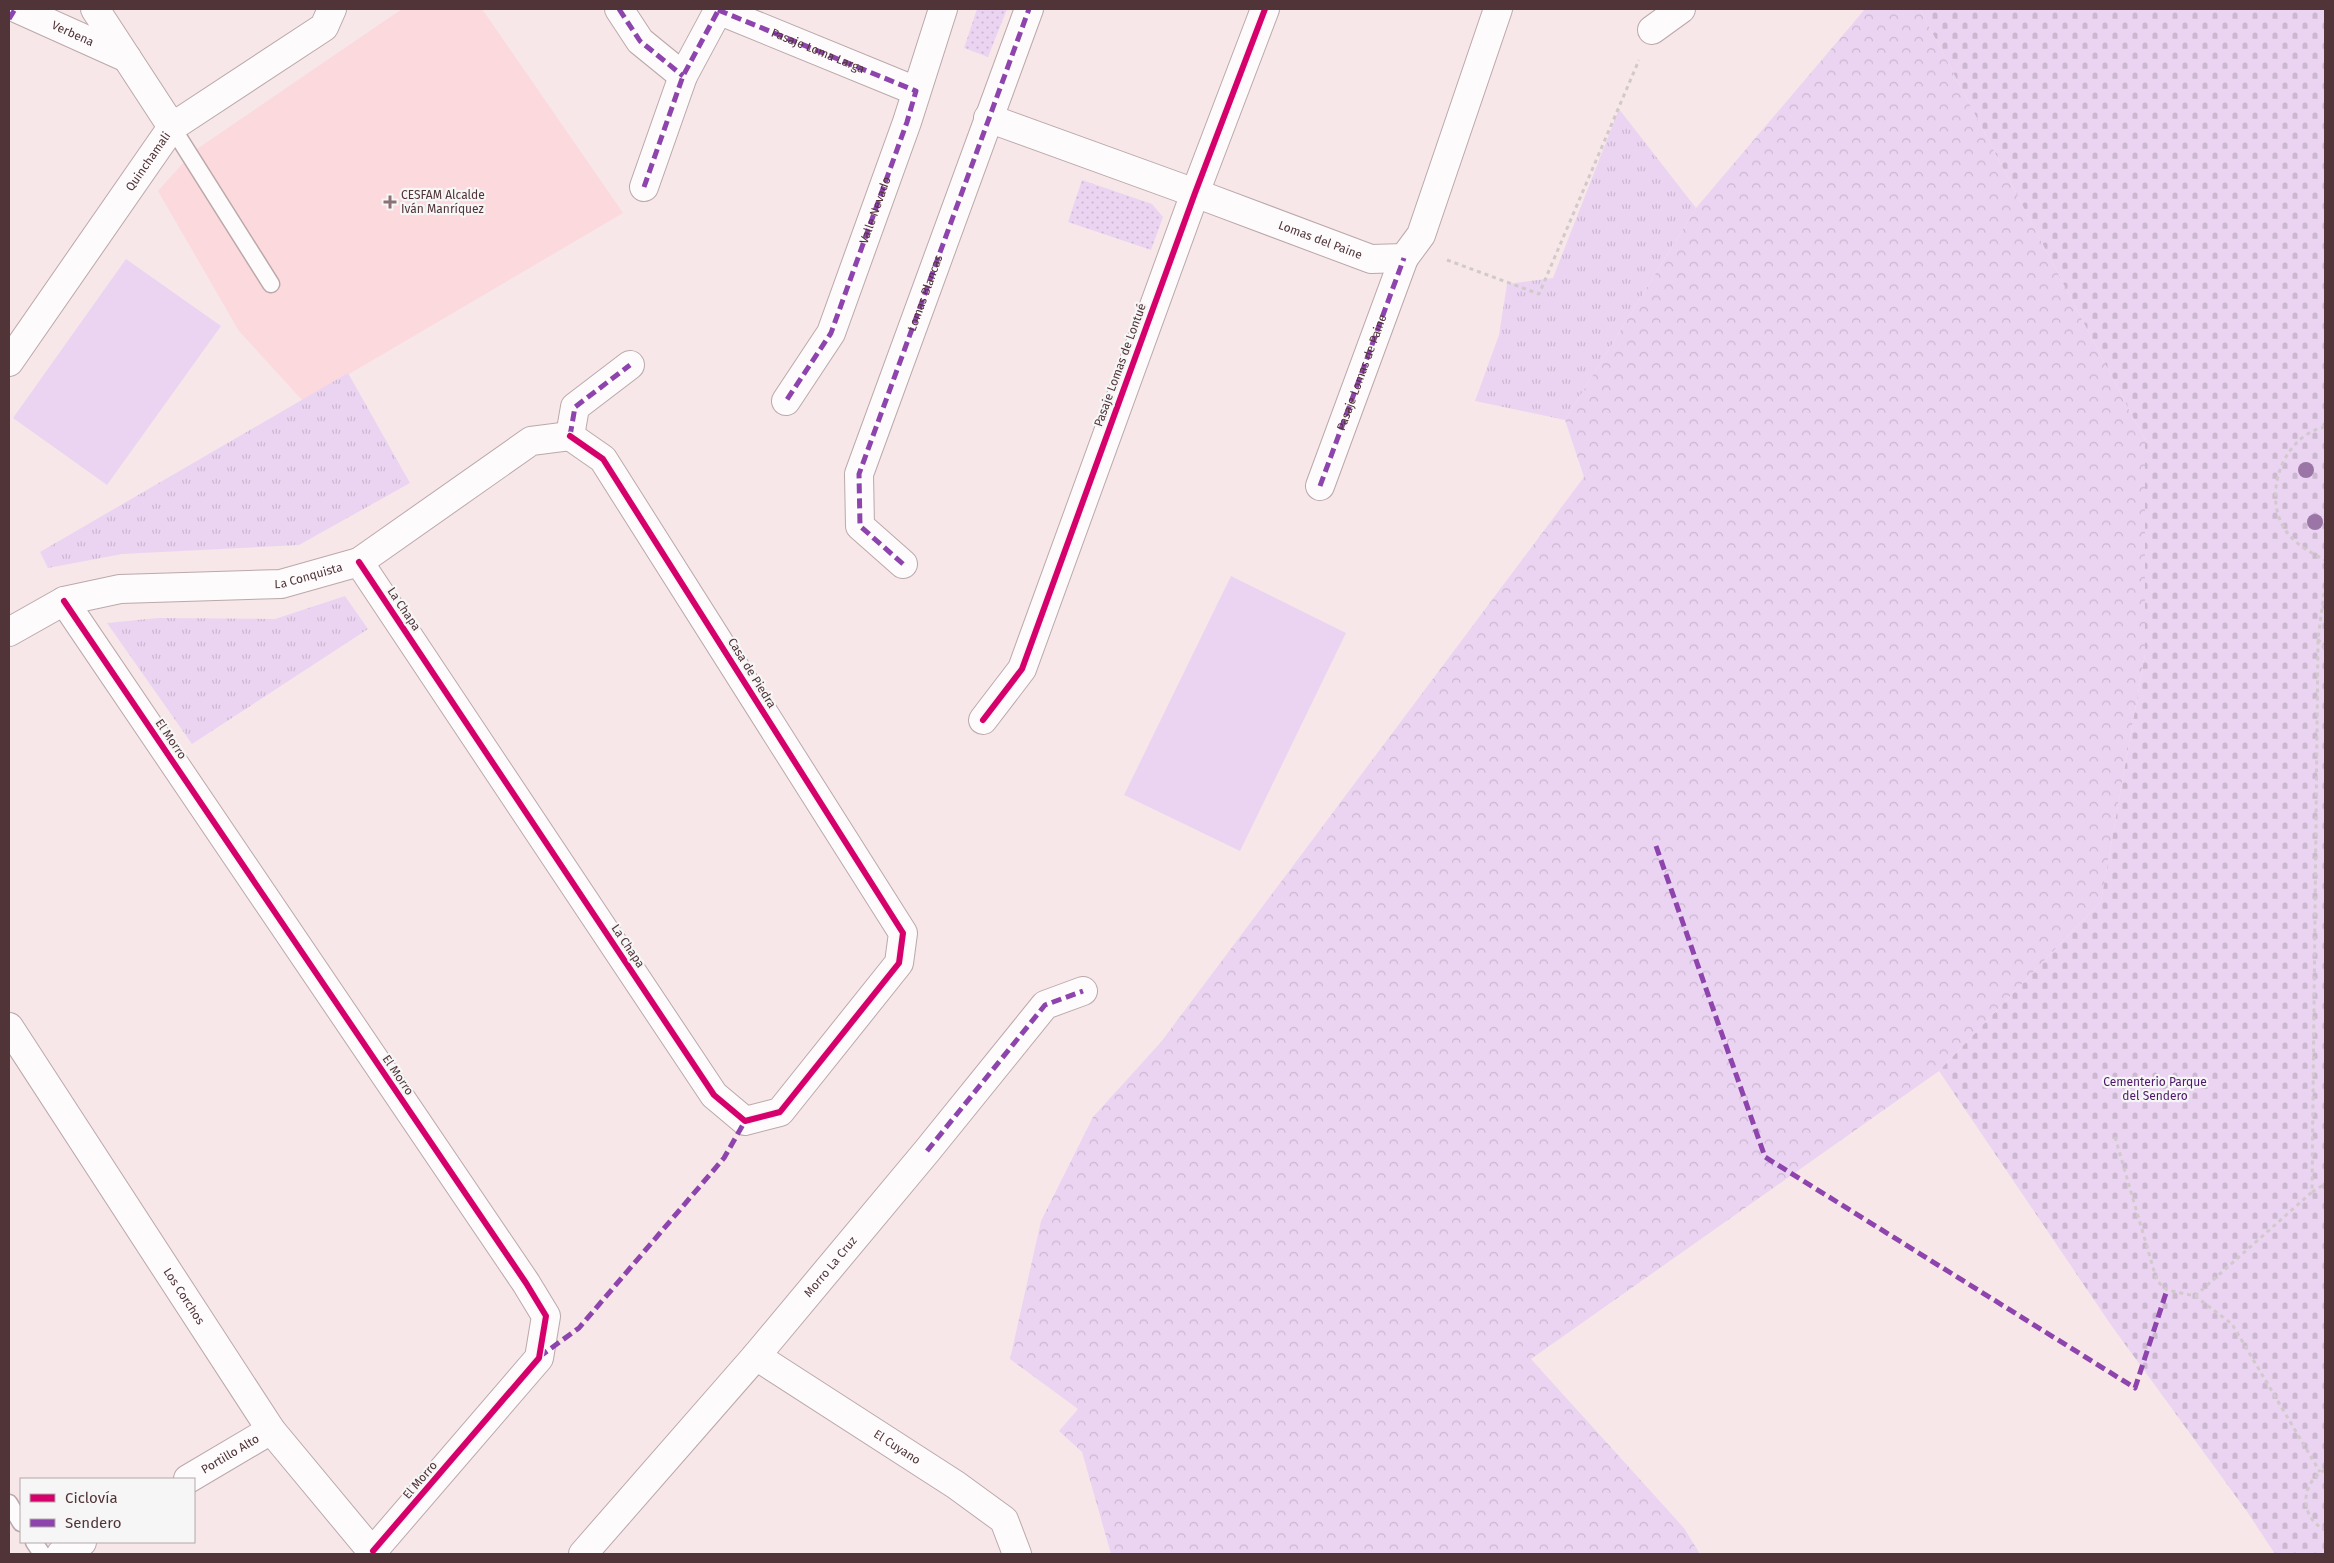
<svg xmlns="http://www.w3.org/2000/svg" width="2334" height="1563" viewBox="0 0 2334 1563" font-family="'Fira Sans',sans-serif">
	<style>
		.built { fill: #fbd9dd }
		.grass { fill: url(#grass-dots) }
		.forest { fill: url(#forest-crowns) }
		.cemetery { fill: url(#cemetery-stones) }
		.park { fill: url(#park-tufts) }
		.garden { fill: #ebd4f2 }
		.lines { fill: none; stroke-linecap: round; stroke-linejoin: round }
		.service-casing { stroke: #bba8ab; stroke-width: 19 }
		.minor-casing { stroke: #bba8ab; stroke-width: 30 }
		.path { stroke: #d2c9ca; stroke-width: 3; stroke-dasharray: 4 4; stroke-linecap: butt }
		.service { stroke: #fefbfc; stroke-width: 16 }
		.minor { stroke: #fefbfc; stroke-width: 28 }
		.quiet { stroke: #8e44ad; stroke-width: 5; stroke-dasharray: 10 5; stroke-linecap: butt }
		.cycleway-casing { stroke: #f6f6f6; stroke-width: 9 }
		.cycleway { stroke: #d6006c; stroke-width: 6 }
		.tree { fill: #9b75a5 }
		.poi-dot { fill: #8a7376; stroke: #f6f6f6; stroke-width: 2 }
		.labels { text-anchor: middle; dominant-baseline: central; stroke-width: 4.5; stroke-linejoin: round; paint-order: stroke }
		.street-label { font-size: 12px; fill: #503438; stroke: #f6f6f6 }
		.poi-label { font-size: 12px; fill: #503438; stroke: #f6f6f6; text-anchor: start }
		.park-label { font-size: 12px; fill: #4f176e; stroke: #f6f6f6 }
	</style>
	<defs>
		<pattern id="grass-dots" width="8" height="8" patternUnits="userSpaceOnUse" patternTransform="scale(1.25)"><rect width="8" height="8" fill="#ebd4f2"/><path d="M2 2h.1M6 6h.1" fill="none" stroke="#cbb7d0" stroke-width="1.8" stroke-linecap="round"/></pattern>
		<pattern id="forest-crowns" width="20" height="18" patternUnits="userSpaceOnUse" patternTransform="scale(1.25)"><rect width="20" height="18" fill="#ebd4f2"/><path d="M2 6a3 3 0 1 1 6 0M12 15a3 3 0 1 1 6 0" fill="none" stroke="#cbb7d0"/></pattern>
		<pattern id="cemetery-stones" width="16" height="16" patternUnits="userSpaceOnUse" patternTransform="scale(1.25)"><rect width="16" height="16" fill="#ebd4f2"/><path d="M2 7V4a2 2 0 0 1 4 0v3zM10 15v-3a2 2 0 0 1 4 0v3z" fill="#cbb7d0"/></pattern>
		<pattern id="park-tufts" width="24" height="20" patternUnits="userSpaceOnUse" patternTransform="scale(1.25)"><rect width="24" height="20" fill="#ebd4f2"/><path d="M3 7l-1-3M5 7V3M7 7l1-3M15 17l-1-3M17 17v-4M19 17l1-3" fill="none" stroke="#cbb7d0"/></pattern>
	</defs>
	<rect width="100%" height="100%" fill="#f7e7e9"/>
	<path class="built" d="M402,9H482L623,213L303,401L239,331L158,191L194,151Z"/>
	<path class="grass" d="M977,9H1007L988,57L964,48Z
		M1082,180L1152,204L1163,217L1151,250L1068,222Z"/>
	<path class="forest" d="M1865,9H1920L2145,440V654L2101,901L1939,1071L1531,1359L1684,1528L1700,1554H1111L1082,1452L1059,1431L1078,1409L1010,1359L1041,1221L1093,1117L1161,1042L1584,477L1565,420L1696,208Z"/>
	<path class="cemetery" d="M1920,9H2325V1554H2275L2248,1513L2111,1325L1939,1071L2101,901L2145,654V440Z"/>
	<path class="park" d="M1619,109L1696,208L1565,420L1475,401L1499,335L1507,284L1553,278Z
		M348,373L410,483L299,545L122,554L48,568L40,552Z
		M345,596L368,629L192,744L107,623L158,618L275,619Z"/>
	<path class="garden" d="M126,259L221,326L107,485L13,418Z
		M1231,576L1346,633L1240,851L1124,795Z"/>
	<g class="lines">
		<g class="service-casing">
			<path id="service" d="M172,127L271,284
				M9,1503L21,1523
				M34,1542L42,1554"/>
		</g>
		<g class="minor-casing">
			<g id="minor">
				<path id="s1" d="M18,9L127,58"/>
				<path d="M95,9L172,127"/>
				<path d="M619,9L640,41L683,76"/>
				<path id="s2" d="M718,10L916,91"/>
				<path d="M1652,30L1681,9"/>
				<path id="s3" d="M988,118L1195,193L1371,259L1404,258L1421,235L1498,9"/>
				<path d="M644,187L683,76L719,9"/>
				<path id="s4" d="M9,362L172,127L324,27L332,9"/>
				<path id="s5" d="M786,401L831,333L907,122L943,9"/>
				<path d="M570,436L575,407L630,365"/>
				<path id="s6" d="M1320,486L1404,258"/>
				<path d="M359,562L714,1095L745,1121L780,1112L899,963L903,933L603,459L570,436"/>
				<path d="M903,564L860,526L859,474L1029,9"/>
				<path d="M64,601L526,1283L546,1316L539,1358L373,1551"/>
				<path id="s7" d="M9,632L64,601L120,589L281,584L359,562L531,441L570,436"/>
				<path d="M983,720L1022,669L1195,193L1265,9"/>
				<path id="s8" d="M9,1027L271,1430L374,1554"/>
				<path id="s9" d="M756,1356L956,1485L1004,1520L1017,1554"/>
				<path id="s10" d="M188,1479L271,1430"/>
				<path d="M61,1554L82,1542"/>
				<path id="s11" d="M583,1554L756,1356L927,1151L1045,1005L1083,991"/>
			</g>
		</g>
		<path class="path" d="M1447,260L1539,294L1639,60
			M2325,427C2286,435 2266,485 2280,520C2288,540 2307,551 2325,560
			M2318,639L2325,649
			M2115,1137L2157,1281L2167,1290L2195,1296L2232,1324L2320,1472
			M2312,1192L2325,1184
			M2195,1296L2312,1192L2318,638L2325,587
			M2325,1470C2300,1483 2299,1517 2325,1530"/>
		<use href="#service" class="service"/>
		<use href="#minor" class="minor"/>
		<g class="quiet">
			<path d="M619,9L640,41L683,76"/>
			<path d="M718,10L916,91L907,122L831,333L786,401"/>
			<path d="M9,19L15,9"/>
			<path d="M644,187L683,76L719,9"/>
			<path d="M570,436L575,407L630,365"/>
			<path d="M1320,486L1404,258"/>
			<path id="s12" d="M903,564L860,526L859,474L1029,9"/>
			<path d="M1656,846L1765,1157L2135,1388L2167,1290"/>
			<path d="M927,1151L1045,1005L1083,991"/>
			<path d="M539,1357L579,1328L724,1158L745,1121"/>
		</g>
		<g class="cycleway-casing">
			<path id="cycleway" d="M359,562L714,1095L745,1121L780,1112L899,963L903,933L603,459L570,436
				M64,601L526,1283L546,1316L539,1358L373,1551
				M983,720L1022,669L1195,193L1265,9"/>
		</g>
		<use href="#cycleway" class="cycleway"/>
	</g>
	<g class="tree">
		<circle cx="2306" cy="470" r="8"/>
		<circle cx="2315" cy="522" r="8"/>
	</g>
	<path class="poi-dot" d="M387.5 194.5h5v5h5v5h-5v5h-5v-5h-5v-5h5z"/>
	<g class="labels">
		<g class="street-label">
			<text stroke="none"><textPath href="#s1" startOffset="60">Verbena</textPath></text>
			<text stroke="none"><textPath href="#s2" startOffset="108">Pasaje Loma Larga</textPath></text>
			<text stroke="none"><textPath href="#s4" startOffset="244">Quinchamali</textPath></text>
			<text stroke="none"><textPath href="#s5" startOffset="212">Valle Nevado</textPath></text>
			<text stroke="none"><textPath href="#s3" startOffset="354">Lomas del Paine</textPath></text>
			<text stroke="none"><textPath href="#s12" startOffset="302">Lomas Blancas</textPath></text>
			<text transform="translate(1120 365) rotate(-70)">Pasaje Lomas de Lontué</text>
			<text stroke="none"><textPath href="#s6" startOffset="121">Pasaje Lomas de Paine</textPath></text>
			<text stroke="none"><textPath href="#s7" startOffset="310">La Conquista</textPath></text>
			<text transform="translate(404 609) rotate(56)">La Chapa</text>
			<text transform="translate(752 673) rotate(58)">Casa de Piedra</text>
			<text transform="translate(171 739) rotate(56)">El Morro</text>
			<text transform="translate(628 946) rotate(56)">La Chapa</text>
			<text transform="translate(398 1075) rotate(56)">El Morro</text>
			<text stroke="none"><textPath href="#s11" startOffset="379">Morro La Cruz</textPath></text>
			<text stroke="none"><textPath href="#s8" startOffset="321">Los Corchos</textPath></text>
			<text stroke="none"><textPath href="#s9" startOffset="168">El Cuyano</textPath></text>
			<text stroke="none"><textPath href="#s10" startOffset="49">Portillo Alto</textPath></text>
			<text transform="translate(420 1480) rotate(-49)">El Morro</text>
		</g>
		<g class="poi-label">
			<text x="401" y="195">CESFAM Alcalde<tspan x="401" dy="14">Iván Manríquez</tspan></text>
		</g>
		<g class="park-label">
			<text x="2155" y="1082">Cementerio Parque<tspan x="2155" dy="14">del Sendero</tspan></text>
		</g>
	</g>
	<rect width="2334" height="1563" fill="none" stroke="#503438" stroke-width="20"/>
	<rect x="20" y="1478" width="175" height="65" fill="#f6f6f6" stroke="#b4a8aa"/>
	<rect x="30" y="1494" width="25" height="8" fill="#d6006c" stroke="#b4a8aa"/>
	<text x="65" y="1503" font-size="15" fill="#503438">Ciclovía</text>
	<rect x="30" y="1519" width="25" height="8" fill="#8e44ad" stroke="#b4a8aa"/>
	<text x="65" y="1528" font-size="15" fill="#503438">Sendero</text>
</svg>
